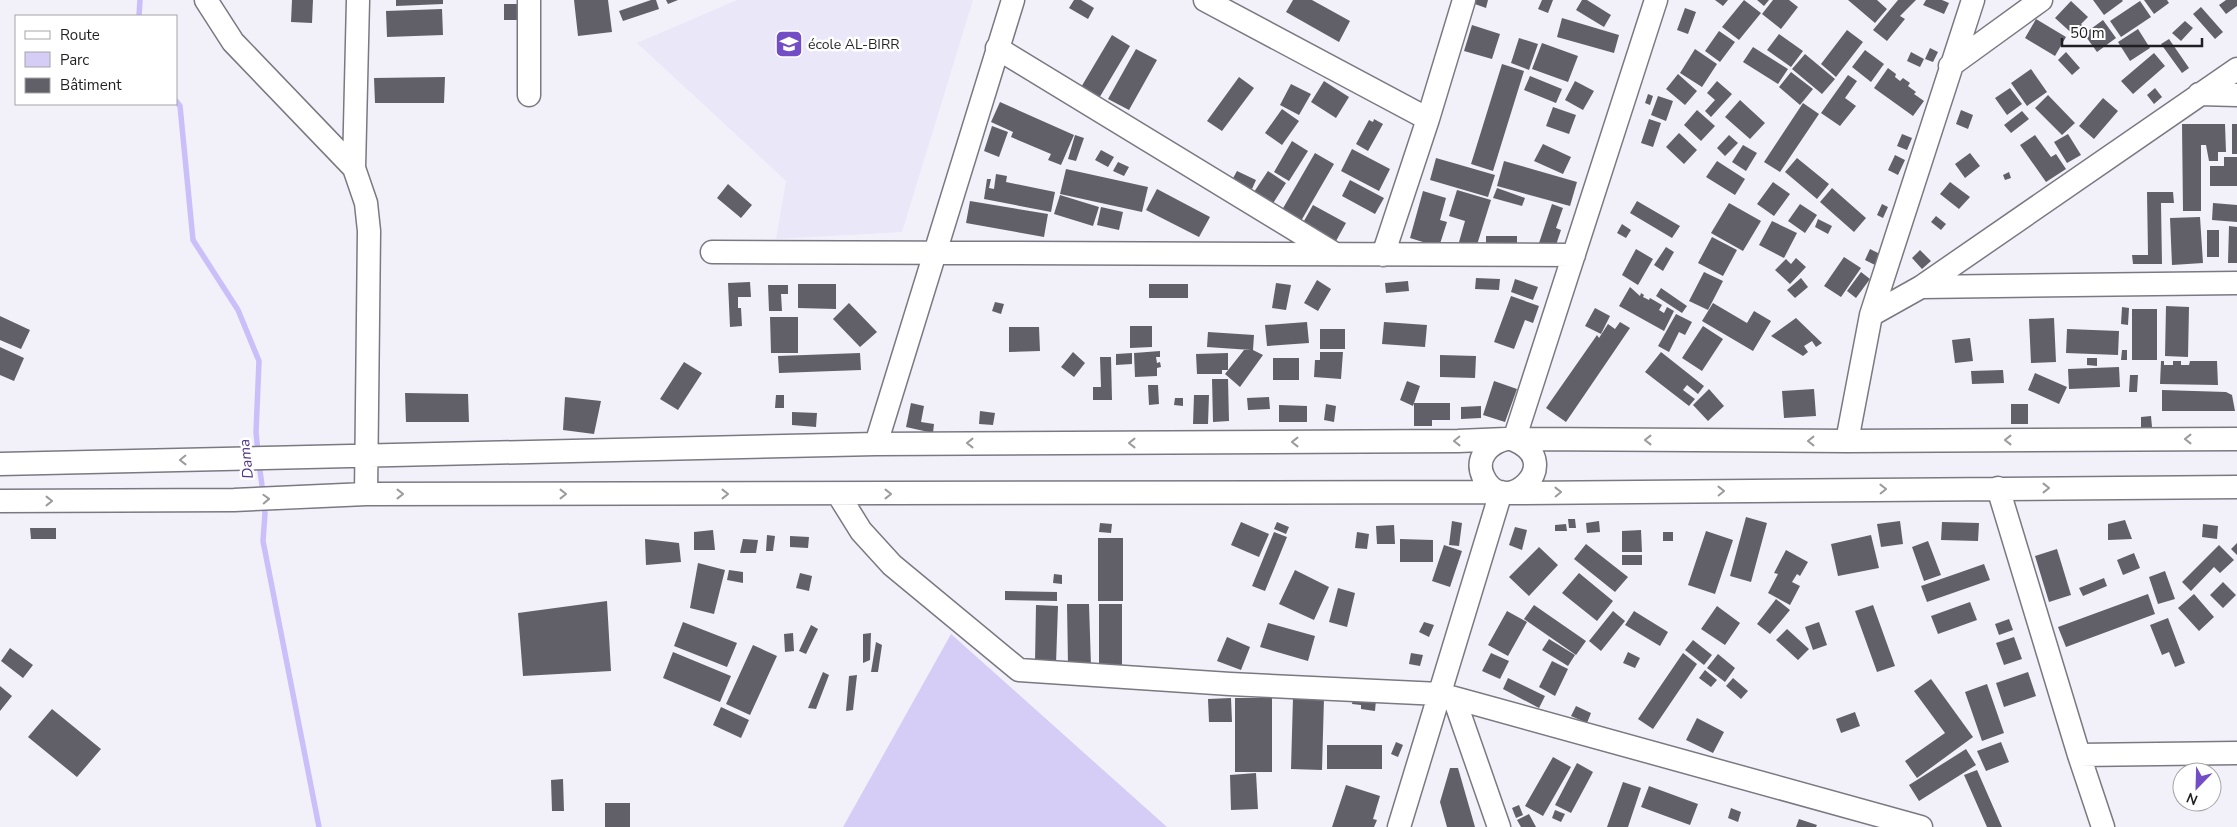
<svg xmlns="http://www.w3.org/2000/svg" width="2237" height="827" viewBox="0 0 2237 827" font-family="'Nunito Sans',sans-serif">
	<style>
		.built { fill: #eae7f8 }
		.green { fill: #d5cdf5 }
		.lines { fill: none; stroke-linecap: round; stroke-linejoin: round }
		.stream { stroke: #cbbffa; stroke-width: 5.5 }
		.building { fill: #616068 }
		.minor-casing { stroke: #7a7881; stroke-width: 25 }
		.minor { stroke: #fff; stroke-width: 22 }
		.oneway { stroke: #9b9a9c }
		.labels { text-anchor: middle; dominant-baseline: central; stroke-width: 5; stroke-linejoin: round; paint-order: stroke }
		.poi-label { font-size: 14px; fill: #201f22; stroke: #fff; text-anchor: start }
		.water-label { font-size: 15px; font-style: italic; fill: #4f3689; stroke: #fff }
	</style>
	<rect width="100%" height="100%" fill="#f2f1fa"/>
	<path class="built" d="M737,0H973L902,232L776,239L786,181L637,43Z"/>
	<path class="green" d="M951,634L1167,827H843Z"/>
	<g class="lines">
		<path class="stream" d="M139,16L140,0
			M176,101L180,106L193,240L238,310L259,361L256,432L258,453
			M259,463L263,493
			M264,502L265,513L263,541L319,827"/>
	</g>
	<path class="building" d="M292,0H313L312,23L291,22Z
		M396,0H443V4L396,6Z
		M574,0H608L612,32L578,36Z
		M651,0H656L659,9L623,21L619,11Z
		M666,0H678L668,4Z
		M1074,0H1081L1094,8L1088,19L1069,8Z
		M1293,0H1312L1350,21L1339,42L1286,12Z
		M1473,0H1488L1486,8L1472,3Z
		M1542,0H1553L1548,13L1538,9Z
		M1582,0H1587L1611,15L1604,27L1576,10Z
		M1715,0H1728L1723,6Z
		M1744,0L1761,13L1739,40L1722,27Z
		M1757,0H1769L1764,6Z
		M1773,0H1789L1798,7L1781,29L1762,14Z
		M1848,0H1877L1887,9L1875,23Z
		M1898,0H1916L1900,16L1905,19L1887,41L1873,30Z
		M1926,0H1942L1949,3L1944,14L1923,5Z
		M2093,0H2122L2123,1L2104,15Z
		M2144,0H2167L2169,3L2154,14Z
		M2226,0H2237V6L2226,14L2219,5Z
		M2071,1L2088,17L2081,24L2086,29L2077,38L2055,18Z
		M2140,1L2151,17L2121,37L2110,21Z
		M504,4H517V20H504Z
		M2201,7L2223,32L2215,39L2193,14Z
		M1685,8L1696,12L1688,34L1677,30Z
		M442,9L443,35L387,37L386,11Z
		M1562,18L1619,35L1614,53L1557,37Z
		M2036,19L2066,37L2055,56L2025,38Z
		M2103,20L2116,38L2097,52L2084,34Z
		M2185,21L2193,28L2181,41L2172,33Z
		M1472,25L1500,34L1492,59L1464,51Z
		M2138,29L2150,48L2130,61L2118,42Z
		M1847,30L1863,42L1836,77L1821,64Z
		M1719,31L1735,42L1720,62L1705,51Z
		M1779,34L1803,51L1791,67L1767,50Z
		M1112,35L1130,46L1095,105L1077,94Z
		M1519,38L1538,44L1529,70L1511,63Z
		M2169,39L2189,68L2182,73L2161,44Z
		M1542,43L1578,56L1568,82L1532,69Z
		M1753,47L1788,69L1778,84L1743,62Z
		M1930,48L1938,52L1933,62L1925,59Z
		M1136,49L1157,60L1129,110L1108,99Z
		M1695,49L1717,64L1702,87L1680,73Z
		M1865,50L1884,64L1871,82L1852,67Z
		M1911,52L1924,59L1920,67L1907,61Z
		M2066,52L2080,68L2072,75L2058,60Z
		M2154,53L2165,66L2133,94L2121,81Z
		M1805,54L1835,79L1822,94L1792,69Z
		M1502,64L1524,71L1493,171L1471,164Z
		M1888,68L1896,74L1895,77L1900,81L1903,78L1910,83L1908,86L1916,92L1914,94L1924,101L1913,116L1874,88Z
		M2031,69L2047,92L2027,106L2011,83Z
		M1791,72L1813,89L1800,105L1779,87Z
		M1678,74L1697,91L1685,105L1666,89Z
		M1848,75L1857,81L1845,98L1856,106L1840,126L1821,113Z
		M1530,76L1562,89L1556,103L1524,90Z
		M445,77L444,103H375L374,78Z
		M1239,77L1254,88L1222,131L1207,121Z
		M1324,81L1349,97L1336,118L1311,102Z
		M1575,81L1594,91L1583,110L1565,100Z
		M1717,81L1732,94L1711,117L1705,111L1715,100L1707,93Z
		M1291,84L1311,94L1299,115L1280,105Z
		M2010,88L2022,104L2007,115L1995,98Z
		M2155,88L2162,97L2154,104L2147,95Z
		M1648,94L1653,96L1650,105L1645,103Z
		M2048,95L2075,123L2062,135L2035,108Z
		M1658,96L1673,101L1666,121L1651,115Z
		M2103,98L2118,111L2094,139L2079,126Z
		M1740,100L1765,123L1750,139L1725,117Z
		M1000,102L1074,135L1061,165L1048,160L1051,154L1011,137L1013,132L991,122Z
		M1803,103L1819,114L1780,172L1764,162Z
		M1553,107L1576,115L1569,134L1546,126Z
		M1282,109L1299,121L1282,145L1265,133Z
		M1697,110L1715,126L1701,141L1684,125Z
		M1961,110L1973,115L1968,129L1956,124Z
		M2022,111L2029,119L2011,133L2004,125Z
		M1374,119L1383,124L1368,151L1356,144L1369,120L1373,122Z
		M1649,119L1661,123L1653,147L1641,143Z
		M2182,124H2225L2226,152H2218V161H2209L2206,145H2201V211H2183Z
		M2232,124H2237V154H2232Z
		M992,126L1008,132L999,157L984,151Z
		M1679,133L1697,150L1684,164L1666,147Z
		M1902,134L1912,138L1907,150L1897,146Z
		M2068,134L2081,155L2067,163L2054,142Z
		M1075,135L1084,138L1076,161L1068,159Z
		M1729,135L1738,143L1725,156L1717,148Z
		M2035,135L2051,157L2056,154L2066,169L2046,182L2020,145Z
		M1292,141L1308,151L1289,181L1274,172Z
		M1543,144L1571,157L1563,174L1534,161Z
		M1743,145L1757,153L1746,171L1732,162Z
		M1352,149L1390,169L1379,191L1341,171Z
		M1101,150L1114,157L1108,167L1095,160Z
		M1315,153L1334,164L1301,221L1282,210Z
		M1970,153L1980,166L1965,178L1955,164Z
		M1895,155L1905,160L1898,175L1888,170Z
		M2224,157H2237V186H2210V166H2224Z
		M1436,158L1495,175L1488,197L1430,180Z
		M1797,158L1829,184L1817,199L1785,172Z
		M1504,161L1577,182L1570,206L1497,186Z
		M1717,161L1745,179L1735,195L1706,177Z
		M1118,162L1129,167L1124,176L1113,171Z
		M1066,169L1148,187L1142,212L1060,194Z
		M1237,171L1256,180L1252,189L1232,180Z
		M1268,171L1286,183L1270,208L1252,195Z
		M2009,172L2011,178L2005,180L2003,175Z
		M996,174L1007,176L1006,182L1055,192L1051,212L984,199L987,179H991L989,188L994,189Z
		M1350,180L1384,198L1375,214L1342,196Z
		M1773,182L1790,194L1774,216L1757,204Z
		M1950,182L1970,197L1959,209L1940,194Z
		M728,184L752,205L741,218L717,198Z
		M1497,188L1525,198L1522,206L1493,198Z
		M1832,188L1866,218L1854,232L1820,202Z
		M1157,189L1210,217L1199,237L1146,210Z
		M1457,190L1491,200L1476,248L1459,242L1465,221L1449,216Z
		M1423,191L1446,198L1440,220L1447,222L1439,247L1410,238Z
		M2147,192H2173L2174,203H2161L2162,264H2133L2132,255H2148Z
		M1060,195L1099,207L1093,226L1054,214Z
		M970,201L1048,214L1044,237L966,223Z
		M1637,201L1680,226L1672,238L1630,213Z
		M1729,203L1761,221L1743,251L1711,233Z
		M2213,203L2237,205V222L2212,220Z
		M1552,204L1563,208L1556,228L1561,230L1555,248L1539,243Z
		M1800,204L1817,215L1805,233L1788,221Z
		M1882,204L1888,207L1883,218L1877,215Z
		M1313,205L1346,223L1336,241L1327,236L1324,241L1300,228Z
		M1101,207L1123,212L1119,230L1097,225Z
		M1936,216L1946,224L1941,230L1931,222Z
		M2200,217L2203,263L2172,265L2170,218Z
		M1818,219L1832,226L1828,234L1815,227Z
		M1772,221L1797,233L1784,258L1759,245Z
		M1622,224L1631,230L1626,238L1617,233Z
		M2229,226L2237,227V263H2228Z
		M2207,230H2219V257H2207Z
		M1486,236H1517V256L1486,247Z
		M1712,237L1737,250L1723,276L1698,263Z
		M1666,247L1674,252L1663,271L1654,265Z
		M1636,249L1653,259L1638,285L1622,275Z
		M1870,249L1882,255L1877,266L1865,260Z
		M1920,250L1931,261L1922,269L1912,258Z
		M1844,257L1861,268L1841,297L1824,286Z
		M1796,258L1806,267L1790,284L1775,270L1786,259L1791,264Z
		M1704,272L1723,281L1708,310L1689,301Z
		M1861,272L1870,279L1856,298L1847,291Z
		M1476,278L1500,279L1499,290L1475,289Z
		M1801,278L1808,287L1795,298L1787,290Z
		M1515,279L1538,287L1533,300L1511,292Z
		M1317,280L1331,289L1318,311L1304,303Z
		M1408,281L1409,291L1386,293L1385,283Z
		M750,282L751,297H738V308H741L742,326L730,327L728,283Z
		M1276,283L1291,285L1286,310L1272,308Z
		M798,284H836V309L798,308Z
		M1149,284H1188V298H1149Z
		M768,285H788V294H781L782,311H769Z
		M1630,287L1640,296L1641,293L1644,295L1643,297L1649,300L1650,298L1662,305L1659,310L1664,313L1667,307L1674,311L1664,331L1619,306Z
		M1661,288L1687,306L1682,313L1656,296Z
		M1511,296L1539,306L1533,323L1525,320L1514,349L1494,342Z
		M995,302L1004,304L1001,314L992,311Z
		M849,303L877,332L860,347L833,319Z
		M1713,303L1747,323L1754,311L1771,321L1753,351L1702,321Z
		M2166,306L2189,307L2188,357L2165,356Z
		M2122,307L2129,308L2128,325L2121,324Z
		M1595,308L1610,316L1601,334L1585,326Z
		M2132,309H2157V360H2132Z
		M1676,314L1692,322L1685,335L1679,332L1669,352L1658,346Z
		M0,316L30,330L21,349L0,340Z
		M770,317H798V353H771Z
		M1796,318L1822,343L1816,347L1812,341L1804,346L1808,352L1803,356L1771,336Z
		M2054,318L2056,362L2031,363L2029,319Z
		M1307,322L1309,343L1267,346L1265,325Z
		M1384,322L1427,325L1425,347L1382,344Z
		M1620,322L1630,328L1566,422L1546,408L1597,335L1599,338L1608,324L1615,329Z
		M1130,326H1152V347L1130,348Z
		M1703,326L1723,339L1702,371L1682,358Z
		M1009,327H1039L1040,351L1009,352Z
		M1320,329H1345V349H1320Z
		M2067,329L2119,331L2118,355L2066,353Z
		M1208,332L1254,335L1253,350L1263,355L1240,387L1225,374L1244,350H1251L1207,347Z
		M1970,338L1973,361L1955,363L1952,340Z
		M0,347L24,358L14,381L0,375Z
		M2122,350H2127V360H2121Z
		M1160,351V357H1156L1157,363L1160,362L1161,367L1157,368V376L1135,377L1134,353Z
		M1073,352L1085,363L1074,377L1061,367Z
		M1320,352H1343L1341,379L1314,377L1315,360H1320Z
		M1661,352L1704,386L1698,394L1687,385L1683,390L1695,399L1689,406L1645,372Z
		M860,353L861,370L779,373L778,356Z
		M1132,353V364L1116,365V354Z
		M1228,353V370H1222V374H1197L1196,354Z
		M1440,355L1476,356L1475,378L1440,377Z
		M1100,357H1111L1112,400H1093V387H1101Z
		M1273,358H1299V380H1273Z
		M2087,358H2097V366L2087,365Z
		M2161,361H2164V365H2173V361H2181V365H2189L2190,361H2217L2218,385L2160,384Z
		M684,362L702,373L678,410L660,399Z
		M2119,367L2120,387L2069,389L2068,369Z
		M2003,370L2004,383L1972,384L1971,371Z
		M2035,373L2067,387L2059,404L2028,390Z
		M2130,375H2138L2137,392H2129Z
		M1212,379H1228L1229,421L1213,422Z
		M1407,381L1420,386L1413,406L1400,400Z
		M1494,381L1517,389L1505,422L1483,415Z
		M1148,385H1158L1159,404L1149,405Z
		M1709,389L1724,406L1708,421L1693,405Z
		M1814,389L1816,416L1784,418L1782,391Z
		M2162,390L2226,392L2232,395L2235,411H2162Z
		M405,393L468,394L469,422H406Z
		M776,395H784V408H775Z
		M1194,395H1209L1208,424H1193Z
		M565,397L601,401L594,434L563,430Z
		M1269,397L1270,409L1248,410L1247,398Z
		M1175,398H1183V406L1174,405Z
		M911,403L924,406L921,422L934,424L933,433L906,427Z
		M1414,403H1450V420H1432V426H1414Z
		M1326,404L1336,406L1334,422L1324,420Z
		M2011,404H2028V424H2011Z
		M1279,405L1307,406V422H1279Z
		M1481,406V418L1461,419V407Z
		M980,411L995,413L993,425L979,424Z
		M792,412L817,413L816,427L792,425Z
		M2151,416L2152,427L2141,428V417Z
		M1746,517L1767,523L1751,582L1730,576Z
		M1568,519H1575L1576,528H1569Z
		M2125,520L2132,539L2108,540V524Z
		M1452,521L1462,523L1459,546L1449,545Z
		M1599,521L1600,532L1587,533L1586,523Z
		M1900,521L1903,544L1881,547L1877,524Z
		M1241,522L1269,534L1259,557L1231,545Z
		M1277,522L1289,527L1286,534L1274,529Z
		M1942,522L1979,523L1978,541L1941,540Z
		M1100,523L1112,524L1111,533L1099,532Z
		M1566,524L1567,531H1555V525Z
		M2203,524L2218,526L2217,539L2202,537Z
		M1394,525L1395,544H1377L1376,526Z
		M1515,527L1527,530L1522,550L1509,545Z
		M30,528H56V539H31Z
		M713,530L715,550H694V532Z
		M1641,530L1642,552H1622V531Z
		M1706,531L1733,540L1715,594L1688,585Z
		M1274,532L1287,537L1265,591L1252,586Z
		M1357,532L1369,534L1367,549L1355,548Z
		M1663,532H1673V541H1663Z
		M767,535L775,536L773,551H766Z
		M1871,535L1879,568L1838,576L1831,544Z
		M790,536L809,537L808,548L790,547Z
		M1098,538H1123V601H1098Z
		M645,539L679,543L681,562L646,565Z
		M743,539L758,540L756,553H740Z
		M1400,539L1433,540V562H1400Z
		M1928,541L1941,575L1924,581L1912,547Z
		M2237,543V555L2231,549Z
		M1586,544L1628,577L1615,592L1574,559Z
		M1444,545L1462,551L1450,587L1432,581Z
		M2219,545L2234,560L2220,573L2214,567L2191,591L2182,582Z
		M1539,547L1558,565L1529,596L1509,577Z
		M2057,549L2071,595L2049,602L2035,556Z
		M1786,550L1808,562L1800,576L1797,574L1792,582L1800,586L1790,605L1768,593L1778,574L1774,573Z
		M2134,553L2140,568L2123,575L2117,560Z
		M1622,555H1642V565H1622Z
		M698,563L725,570L714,614L690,608Z
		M1984,564L1990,580L1927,602L1921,586Z
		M729,570L743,572V583L727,580Z
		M1295,570L1329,587L1314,620L1279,604Z
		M2165,571L2175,599L2158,604L2149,577Z
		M800,573L812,576L809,591L796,588Z
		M1579,573L1613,601L1597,621L1562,593Z
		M1054,574L1062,575V584L1053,583Z
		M2104,578L2107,586L2083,596L2079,588Z
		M2223,582L2236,595L2223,608L2210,595Z
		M1338,588L1355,593L1347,627L1329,622Z
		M1005,591L1057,592V601L1005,600Z
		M2148,594L2155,614L2066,647L2058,627Z
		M2194,594L2214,617L2199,631L2178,608Z
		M1776,599L1790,610L1770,634L1757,624Z
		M607,601L611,671L523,676L518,613Z
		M1970,602L1977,620L1938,634L1931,616Z
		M1067,604H1089L1091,666H1068Z
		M1099,604H1122V675H1099Z
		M1036,605L1058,606L1056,664L1035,663Z
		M1534,605L1586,641L1576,655L1524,619Z
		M1873,605L1895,666L1877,672L1855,611Z
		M1717,606L1740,623L1725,645L1701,629Z
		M1507,611L1527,622L1508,656L1488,645Z
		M1613,611L1625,621L1601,651L1589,641Z
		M1634,611L1668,632L1660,646L1625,625Z
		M2168,618L2185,663L2175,667L2169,652L2162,655L2150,625Z
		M2009,619L2013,630L1999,635L1995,624Z
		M683,622L737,643L727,667L674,646Z
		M1424,622L1434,625L1429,637L1419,632Z
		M1819,622L1827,645L1813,650L1805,627Z
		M1268,623L1315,636L1308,661L1260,647Z
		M811,625L818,629L806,654L799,651Z
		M1787,629L1809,649L1798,660L1776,640Z
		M793,633L794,651L785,652L784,634Z
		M871,633L870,660L863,663V634Z
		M1227,637L1250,647L1241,670L1217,661Z
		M2014,637L2022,659L2004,665L1996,643Z
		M1549,639L1575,655L1568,666L1542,650Z
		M1693,640L1712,655L1704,665L1685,650Z
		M876,642L882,645L878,672H871Z
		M753,645L777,656L750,715L726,704Z
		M10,648L33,665L23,678L1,661Z
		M673,652L731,676L720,702L663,678Z
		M1628,652L1640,658L1635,668L1623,663Z
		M1411,653L1423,655L1420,666L1409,664Z
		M1491,653L1509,661L1500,679L1482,671Z
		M1683,653L1697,664L1653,729L1638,719Z
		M1718,654L1735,668L1725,682L1707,668Z
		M1552,661L1568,669L1555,696L1539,687Z
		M1705,670L1717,680L1711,687L1699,678Z
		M823,672L829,675L816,709L808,708Z
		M2028,672L2036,696L2004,707L1996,683Z
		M857,675L853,710L846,711L849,676Z
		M1508,678L1545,696L1539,708L1503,689Z
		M1733,678L1748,691L1741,699L1726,686Z
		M1931,679L1973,737L1917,778L1905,761L1945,733L1914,691Z
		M1987,684L2004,733L1982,741L1965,692Z
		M0,686L12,696L0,711Z
		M1293,697L1324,698L1322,770L1291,769Z
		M1231,698L1232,722H1209L1208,699Z
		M1235,698H1272V772H1235Z
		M1353,698L1376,700L1375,711L1361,709V705L1352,704Z
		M1576,706L1591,713L1587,723L1571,716Z
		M721,707L749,720L741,738L713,725Z
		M52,709L101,749L77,777L28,737Z
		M1855,712L1860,726L1841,733L1836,719Z
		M1697,718L1724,732L1713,753L1686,740Z
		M1396,742L1403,745L1398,757L1391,754Z
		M2001,742L2009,762L1986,771L1977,751Z
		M1327,745H1382V769H1327Z
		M1966,749L1976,765L1919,801L1909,785Z
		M1553,757L1571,767L1543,816L1525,806Z
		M1577,763L1593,772L1571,813L1555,805Z
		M1450,768H1458L1475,827H1447L1440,802Z
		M1977,770L2002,827H1987L1964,775Z
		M1256,773L1258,809L1231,810L1230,775Z
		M563,779L564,811H552L551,780Z
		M1623,782L1641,788L1628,827H1607Z
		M1346,785L1380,796L1373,819L1377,820L1374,827H1332Z
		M1649,786L1698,804L1690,825L1641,807Z
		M605,803H630V827H605Z
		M1519,805L1523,815L1516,818L1512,808Z
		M1731,808L1741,812L1738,822L1728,818Z
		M1555,810L1565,814L1561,822L1552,818Z
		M1529,814L1536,827H1521L1517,820Z
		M1799,819L1817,825L1816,827H1796Z"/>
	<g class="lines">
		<g class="minor-casing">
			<path id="minor" d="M206,0L233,42L354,168L366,203L369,231L366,494
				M1205,0L1428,119
				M997,48L1335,254
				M1950,66L2041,0
				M2199,94L2237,95
				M529,95V0
				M354,168L358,0
				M712,252L1574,255
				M1383,255L1428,119L1464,0
				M1921,287L2237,283
				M1871,315L1921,287L2237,69
				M1514,440C1568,463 1503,522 1483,476C1475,458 1489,443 1506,439L1847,441L2237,439
				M1514,440L1656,0
				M1847,441L1871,315L1973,0
				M876,444L1013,0
				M0,464L876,444L1458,441L1506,439
				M1998,488L2079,755L2103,827
				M1511,493L2237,487
				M838,494L861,531L892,565L1019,670L1230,684L1440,694L1921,827
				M0,501L234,500L366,494L1501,492L1399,827
				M1454,698L1499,827
				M2079,755L2237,753"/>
		</g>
		<use href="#minor" class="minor"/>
	</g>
	<defs><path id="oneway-chevron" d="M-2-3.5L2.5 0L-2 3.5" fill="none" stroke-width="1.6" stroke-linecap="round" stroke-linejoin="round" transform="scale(1.25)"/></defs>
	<g class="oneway">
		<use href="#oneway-chevron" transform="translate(2188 439) rotate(180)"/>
		<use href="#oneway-chevron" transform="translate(1648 440) rotate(-180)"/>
		<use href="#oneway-chevron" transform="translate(2008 440) rotate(180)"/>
		<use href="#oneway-chevron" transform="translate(1457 441) rotate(179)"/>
		<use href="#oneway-chevron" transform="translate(1811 441) rotate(-180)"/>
		<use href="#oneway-chevron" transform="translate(1295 442) rotate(180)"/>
		<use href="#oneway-chevron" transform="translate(970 443) rotate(180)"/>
		<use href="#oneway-chevron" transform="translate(1132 443) rotate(180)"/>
		<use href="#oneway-chevron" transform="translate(183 460) rotate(179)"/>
		<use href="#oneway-chevron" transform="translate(2046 488)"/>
		<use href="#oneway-chevron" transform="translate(1883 489) rotate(-1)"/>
		<use href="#oneway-chevron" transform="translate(1721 491) rotate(-1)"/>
		<use href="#oneway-chevron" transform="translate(1558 492) rotate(-1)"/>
		<use href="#oneway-chevron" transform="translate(400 494)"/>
		<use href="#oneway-chevron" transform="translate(563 494)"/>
		<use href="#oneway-chevron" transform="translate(725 494)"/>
		<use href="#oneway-chevron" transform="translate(888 494)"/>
		<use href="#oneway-chevron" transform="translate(266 499) rotate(-2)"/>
		<use href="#oneway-chevron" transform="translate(49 501)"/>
	</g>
	<defs>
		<g id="school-square" transform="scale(1.4375)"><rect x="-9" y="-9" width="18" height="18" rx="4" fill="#734dc6" stroke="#fff"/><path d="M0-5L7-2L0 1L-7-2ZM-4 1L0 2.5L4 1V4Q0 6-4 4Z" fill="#fff"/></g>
	</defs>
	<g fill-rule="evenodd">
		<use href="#school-square" x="789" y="44"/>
	</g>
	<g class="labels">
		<g class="poi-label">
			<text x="808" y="44">école AL-BIRR</text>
		</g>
		<g class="water-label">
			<text transform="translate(246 459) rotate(-96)">Dama</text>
		</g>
	</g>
	<rect x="15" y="15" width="162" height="90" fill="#ffffff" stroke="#a6a5a7"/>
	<rect x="25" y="31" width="25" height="8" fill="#ffffff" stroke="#a6a5a7"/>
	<text x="60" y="40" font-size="15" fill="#201f22">Route</text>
	<rect x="25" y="52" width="25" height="15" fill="#d5cdf5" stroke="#a6a5a7"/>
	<text x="60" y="65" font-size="15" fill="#201f22">Parc</text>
	<rect x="25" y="78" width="25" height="15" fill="#616068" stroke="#a6a5a7"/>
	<text x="60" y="90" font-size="15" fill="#201f22">Bâtiment</text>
	<g transform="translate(2197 787) rotate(203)"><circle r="24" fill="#ffffff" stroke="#a6a5a7"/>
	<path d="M0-4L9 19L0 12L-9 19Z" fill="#734dc6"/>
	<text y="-8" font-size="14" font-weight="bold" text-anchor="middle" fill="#201f22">N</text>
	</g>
	<path d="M2062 38v8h140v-8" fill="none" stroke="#201f22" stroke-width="2.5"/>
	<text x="2070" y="38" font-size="15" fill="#201f22" stroke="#ffffff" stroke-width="4" paint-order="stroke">50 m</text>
</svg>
